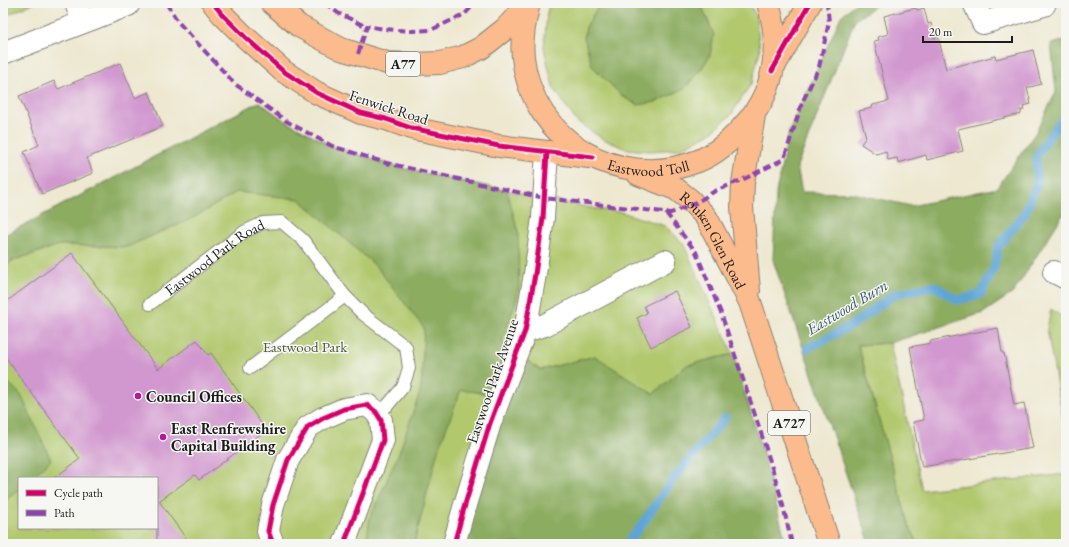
<svg xmlns="http://www.w3.org/2000/svg" width="1069" height="547" viewBox="0 0 1069 547" font-family="'EB Garamond',serif">
	<style>
		.green { fill: #b1c86d; stroke: #667244; fill-rule: evenodd }
		.forest { fill: #8cac60; stroke: #54643e }
		.lines { fill: none; stroke-linecap: round; stroke-linejoin: round }
		.stream { stroke: #5ea5d4; stroke-width: 9 }
		.building { fill: #d197cf }
		.lane-casing { stroke: #858276; stroke-width: 14 }
		.street-casing { stroke: #858276; stroke-width: 24 }
		.primary-casing { stroke: #858276; stroke-width: 24 }
		.lane { stroke: #fff; stroke-width: 12 }
		.street { stroke: #fff; stroke-width: 22 }
		.primary { stroke: #fbbb8d; stroke-width: 22 }
		.quiet { stroke: #8e44ad; stroke-width: 4; stroke-dasharray: 8 4; stroke-linecap: butt }
		.cycleway-casing { stroke: #f6f6f2; stroke-width: 8 }
		.cycleway { stroke: #d6006c; stroke-width: 5 }
		.poi-dot { fill: #b5179e; stroke: #f6f6f2; stroke-width: 1.5 }
		.labels { text-anchor: middle; dominant-baseline: central; stroke-width: 3; stroke-linejoin: round; paint-order: stroke }
		.shield { fill: #f6f6f2; stroke: #5d5d5c; stroke-width: 1 }
		.shield-label { font-size: 14px; font-weight: bold; fill: #1c1c1c }
		.street-label { font-size: 15px; fill: #1c1c1c; stroke: #f6f6f2 }
		.park-label { font-size: 15px; fill: #505838; stroke: #f6f6f2 }
		.poi-label { font-size: 15px; font-weight: bold; fill: #1c1c1c; stroke: #f6f6f2; text-anchor: start }
		.water-label { font-size: 16px; font-style: italic; fill: #3a5a6f; stroke: #f6f6f2 }
	</style>
	<rect width="100%" height="100%" fill="#f6f6f2"/>
	<filter id="ink" filterUnits="userSpaceOnUse"><feTurbulence type="fractalNoise" baseFrequency=".025" numOctaves="2"/><feDisplacementMap in="SourceGraphic" scale="8" xChannelSelector="R" yChannelSelector="G"/><feConvolveMatrix kernelMatrix="1 2 1 2 8 2 1 2 1" color-interpolation-filters="sRGB"/></filter>
	<filter id="wash" filterUnits="userSpaceOnUse"><feTurbulence type="fractalNoise" baseFrequency=".012" numOctaves="4" result="noise"/><feDisplacementMap in="SourceGraphic" scale="16" xChannelSelector="R" yChannelSelector="G"/><feGaussianBlur stdDeviation="0.9" result="paint"/><feColorMatrix in="noise" values="0 0 0 0 0 0 0 0 0 0 0 0 0 0 0 0 0 1.4 0 .05"/><feComposite in="paint" operator="in"/></filter>
	<g filter="url(#wash)">
		<rect width="100%" height="100%" fill="#eee8d0"/>
		<path class="green" d="M3,3H34L3,17Z
			M550,3H749L756,16L760,51L752,82L731,115L709,134L679,149L650,151L626,149L603,139L576,121L553,87L544,48L547,12Z
			M259,102L284,120L332,146L400,168L596,209L621,212L665,226L683,243L733,354L765,460L786,544H3V236ZM19,478H157V528H19Z
			M1051,309L1066,320V436L1047,329Z
			M890,343L922,490L1066,474V544H919L909,526L858,345Z"/>
		<path class="forest" d="M600,3H698L703,9L714,35L710,55L702,68L684,89L656,102L638,105L622,96L592,66L584,37L586,27Z
			M856,3H880L855,20L797,166L802,192L852,193L911,206L997,188L1036,132L1056,92L1051,44L1066,40V135L1060,153L1066,168V210L1013,293L983,313L890,343L858,345L909,526L919,544H870L773,260L776,192L789,132L841,16Z
			M259,102L284,120L332,146L400,168L507,191L518,231L519,292L502,342L540,370L595,356L653,394L687,365L733,354L765,460L786,544H465L504,401L483,393L461,390L438,450L414,544H366L370,518L399,453L421,389L424,328L376,266L299,199L237,192L193,218L127,247L60,245L12,261L3,270V236Z
			M3,377L21,395L51,460L31,478H19V489L3,503Z"/>
		<g class="lines">
			<path class="stream" d="M808,348L852,325L895,294L934,286L958,300L981,294L994,268L998,247L1025,213L1037,184L1036,157L1055,128L1066,116
				M626,544L640,527L674,478L725,418"/>
		</g>
		<g id="blocks">
			<path class="building" d="M916,8L917,10L924,8L928,24L931,23L934,38L938,36L946,69L995,56L996,59L1033,50L1041,84L1027,88L1031,104L1023,106L1024,110H1021V114L958,129L963,151L927,160L926,155L898,163L897,158L888,160L886,151L876,154L861,144L866,137L859,111L872,108L873,105L889,101L874,41L879,40L878,37L888,34L884,16Z
				M120,63L135,98L149,92L163,126L87,158L93,173L42,194L24,152L39,145L19,96L54,81L58,89Z
				M72,253L158,369L197,340L208,355L211,353L266,430L199,480L195,475L159,501L190,544H157V478H54L80,459L3,354V304Z
				M675,291L692,327L651,347L637,318L647,313L644,306Z
				M998,328L1002,353H1004L1014,405L1024,403L1033,448L922,467L913,422L924,420L910,347L931,343L930,341Z"/>
		</g>
	</g>
	<g filter="url(#ink)">
		<use href="#blocks" fill-opacity="0" stroke="#858276" stroke-width="1"/>
		<g class="lines">
			<g class="lane-casing">
				<g id="lane">
					<path id="s1" d="M150,304L244,232L263,223L282,222L303,240L345,296L363,314L406,347L409,368L403,387L387,406L376,412"/>
					<path d="M250,368L345,296"/>
				</g>
			</g>
			<g class="street-casing">
				<path id="street" d="M76,3L83,22
					M974,3L983,23L1044,5L1045,3
					M3,53L128,5
					M1054,272L1066,278
					M525,331L545,325L665,261
					M273,544L268,531L273,505L288,460L308,427L323,418L344,409L367,405L376,412L381,420L383,440L344,544
					M454,544L464,508L490,423L525,331L535,274L543,218L547,152"/>
			</g>
			<g class="primary-casing">
				<g id="primary">
					<path d="M213,3L222,14L245,37L283,71L317,93L361,113L386,119L411,128L499,146L589,157"/>
					<path d="M272,3L299,26L341,49L387,63L414,64L440,63L463,57L481,48L505,29L528,4"/>
					<path id="s2" d="M529,3C525,21 521,38 523,57C532,141 619,192 698,161C718,153 733,139 747,122C776,89 781,44 768,3"/>
					<path d="M776,63L810,3"/>
					<path id="s3" d="M638,174L676,189L690,200L706,217L714,232L750,302L829,544"/>
					<path d="M749,291L742,207L743,183L754,115"/>
				</g>
			</g>
			<use href="#lane" class="lane"/>
			<use href="#street" class="street"/>
			<use href="#primary" class="primary"/>
			<path class="quiet" d="M166,3L179,23L235,84L286,121L332,146L386,163L544,198L671,213L694,204L715,191L744,179L784,159L802,103L819,67L829,22L827,3
				M325,3L338,13L367,27
				M358,54L367,26L384,29L411,31L431,30L465,14L475,3
				M666,213L696,252L721,313L764,442L781,497L792,544"/>
			<g class="cycleway-casing">
				<path id="cycleway" d="M213,3L222,14L245,37L283,71L317,93L361,113L386,119L411,128L499,146L593,157
					M772,71L810,3
					M273,544L268,531L273,505L288,460L308,427L323,418L344,409L367,405L376,412L381,420L383,440L344,544
					M454,544L464,508L490,423L525,331L535,274L543,218L547,152"/>
			</g>
			<use href="#cycleway" class="cycleway"/>
		</g>
	</g>
	<g class="poi-dot">
		<circle cx="138" cy="396" r="4"/>
		<circle cx="163" cy="437" r="4"/>
	</g>
	<g class="labels">
		<g class="shield">
			<rect x="386" y="52" width="34" height="24" rx="3"/>
			<rect x="768" y="411" width="42" height="24" rx="3"/>
		</g>
		<g class="shield-label">
			<text x="403" y="64">A77</text>
			<text x="789" y="423">A727</text>
		</g>
		<g class="street-label">
			<text transform="translate(389 107) rotate(18)">Fenwick Road</text>
			<text stroke="none"><textPath href="#s2" startOffset="239">Eastwood Toll</textPath></text>
			<text stroke="none"><textPath href="#s3" startOffset="105">Rouken Glen Road</textPath></text>
			<text stroke="none"><textPath href="#s1" startOffset="80">Eastwood Park Road</textPath></text>
			<text transform="translate(492 381) rotate(-71)">Eastwood Park Avenue</text>
		</g>
		<g class="park-label">
			<text x="305" y="346">Eastwood Park</text>
		</g>
		<g class="poi-label">
			<text x="146" y="396">Council Offices</text>
			<text x="171" y="428">East Renfrewshire<tspan x="171" dy="17">Capital Building</tspan></text>
		</g>
		<g class="water-label">
			<text transform="translate(847 307) rotate(-31)">Eastwood Burn</text>
		</g>
	</g>
	<rect width="1069" height="547" fill="none" stroke="#f6f6f2" stroke-width="16"/>
	<rect x="18" y="477" width="140" height="52" fill="#f6f6f2" stroke="#9f9f9c"/>
	<rect x="26" y="490" width="20" height="6" fill="#d6006c" stroke="#9f9f9c"/>
	<text x="54" y="497" font-size="12" fill="#1c1c1c">Cycle path</text>
	<rect x="26" y="510" width="20" height="6" fill="#8e44ad" stroke="#9f9f9c"/>
	<text x="54" y="517" font-size="12" fill="#1c1c1c">Path</text>
	<path d="M923 36v6h89v-6" fill="none" stroke="#1c1c1c" stroke-width="2"/>
	<text x="929" y="36" font-size="12" fill="#1c1c1c" stroke="#f6f6f2" stroke-width="3" paint-order="stroke">20 m</text>
</svg>
